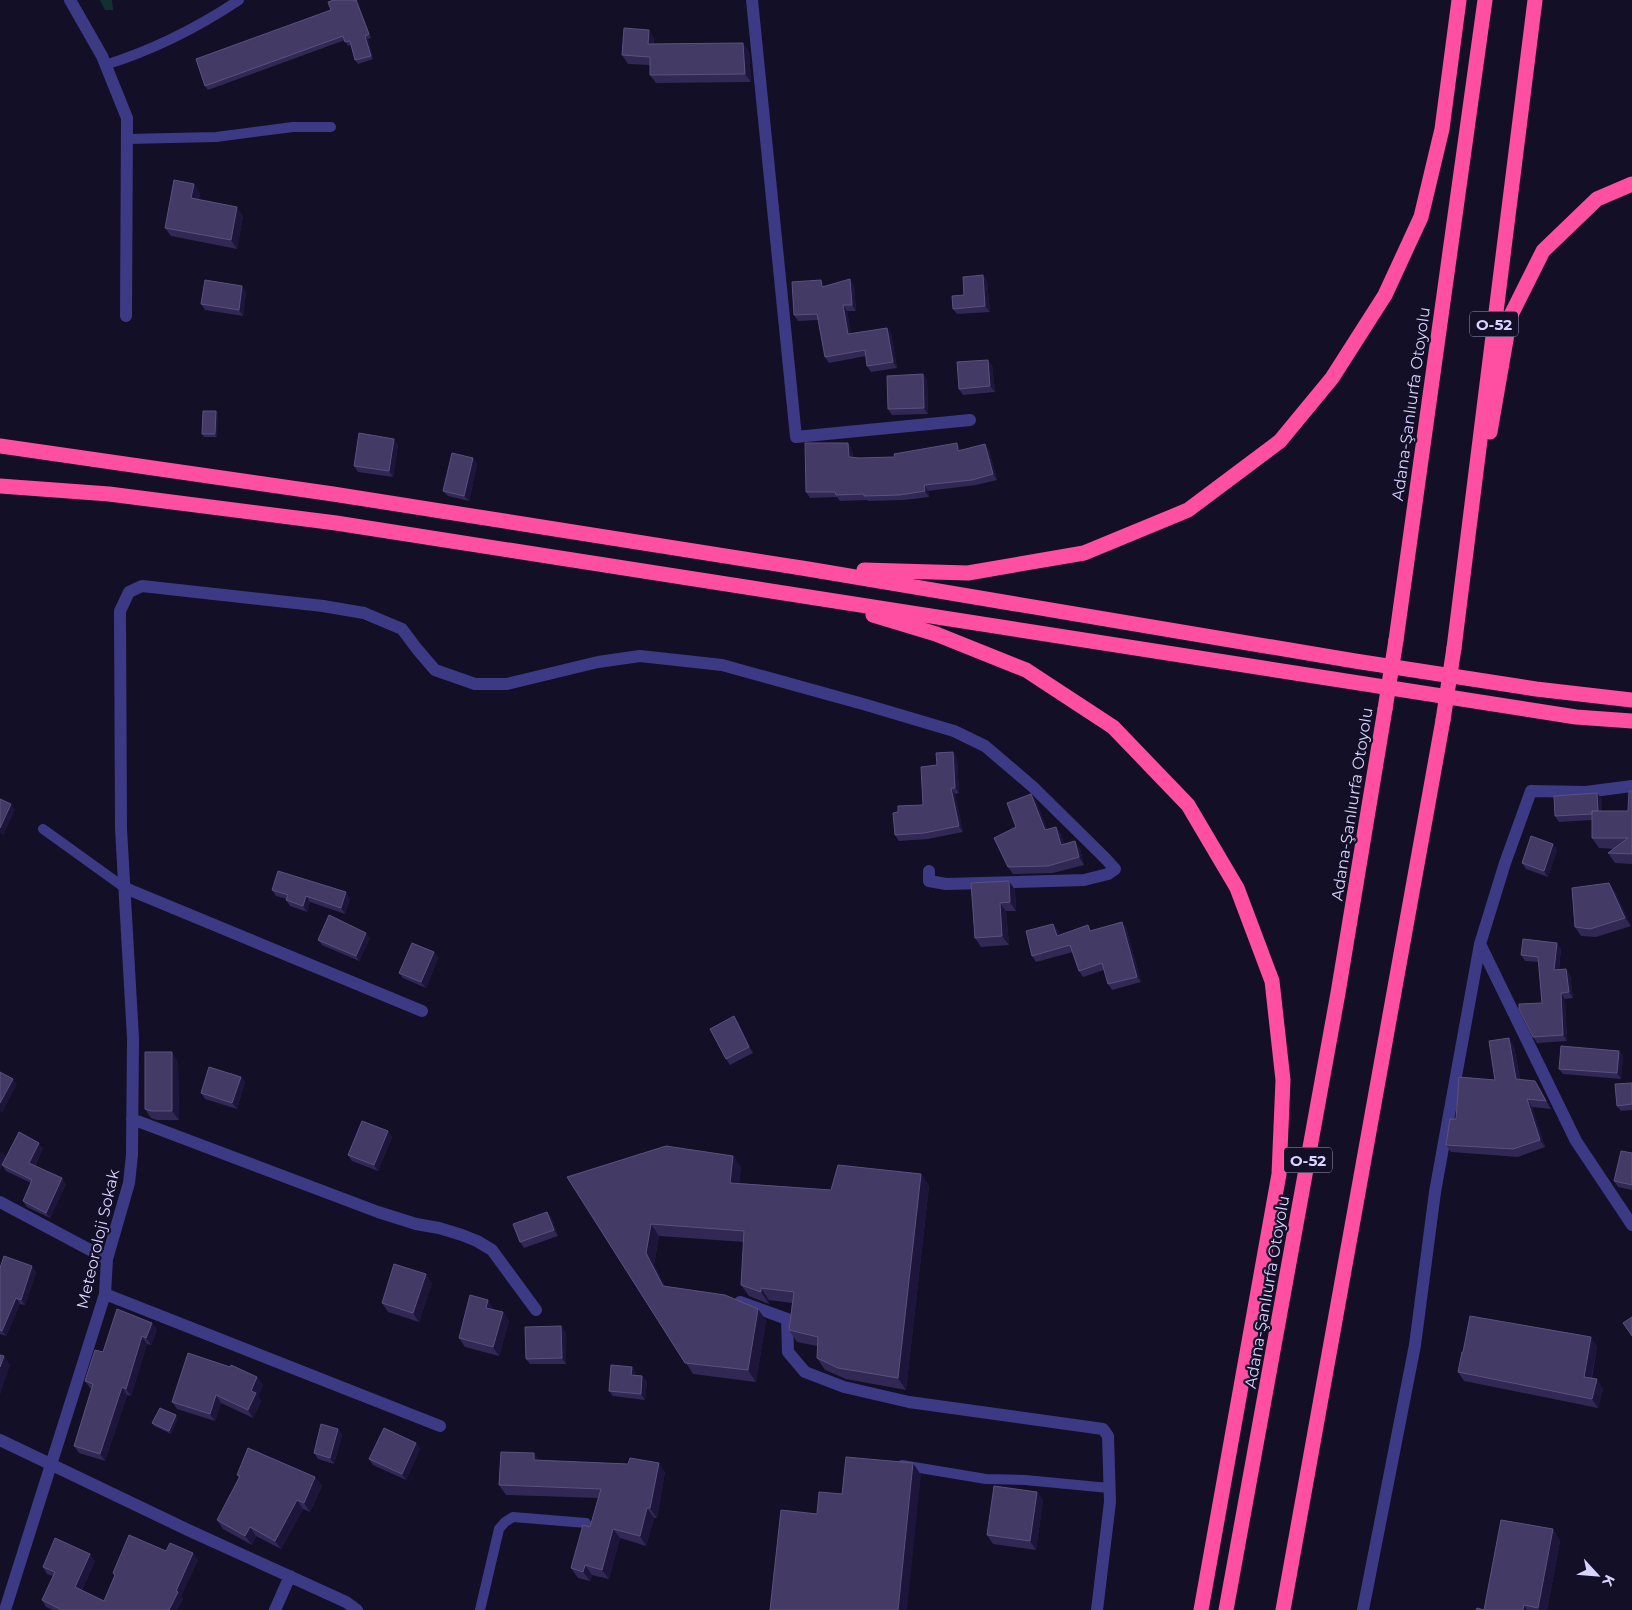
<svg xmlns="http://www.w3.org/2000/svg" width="1632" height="1610" viewBox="0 0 1632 1610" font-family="Montserrat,sans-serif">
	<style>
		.grass { fill: url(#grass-tufts) }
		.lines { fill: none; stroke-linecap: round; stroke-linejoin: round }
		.service { stroke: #3d3a85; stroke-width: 10 }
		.minor { stroke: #3d3a85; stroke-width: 12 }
		.motorway { stroke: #ff4fa3; stroke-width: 15 }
		.motorway-bridge { stroke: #ff4fa3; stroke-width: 15 }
		.wall { fill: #312854 }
		.shaded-wall { fill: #1d163a }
		.building { fill: #433a66; stroke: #5a527e }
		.labels { text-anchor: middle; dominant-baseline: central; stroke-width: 4.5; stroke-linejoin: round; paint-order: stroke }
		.shield { fill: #130f26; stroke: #9e99be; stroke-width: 1 }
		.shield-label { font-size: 15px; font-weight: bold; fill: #d9d4ff }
		.street-label { font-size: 16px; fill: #d9d4ff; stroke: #130f26 }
	</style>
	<defs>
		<pattern id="grass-tufts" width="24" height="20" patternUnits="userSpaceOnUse" patternTransform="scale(1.25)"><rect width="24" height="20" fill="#12302f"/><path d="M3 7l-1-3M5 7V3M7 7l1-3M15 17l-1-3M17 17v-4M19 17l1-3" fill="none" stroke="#344d4e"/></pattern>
	</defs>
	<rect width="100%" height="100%" fill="#130f26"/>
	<path class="grass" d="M100,0H112L113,10H105Z"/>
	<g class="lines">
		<path class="service" d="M105,65C153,50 197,28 239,0
			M127,139L216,137L293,127H331
			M43,829L125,888
			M902,1465L986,1479L1025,1480L1109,1488
			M480,1610L499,1529L505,1522L513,1517L586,1523"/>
		<path class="minor" d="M70,0L102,56L127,118L126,316
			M752,0L796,437L970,420
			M125,888L422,1011
			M1480,944L1576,1141L1632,1225
			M132,1119L378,1212L416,1224L439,1228L462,1235L477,1241L492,1250L536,1310
			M0,1202L107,1259
			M105,1294L440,1426
			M740,1302L787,1319L788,1352L805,1372L844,1387L909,1402L1103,1429L1108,1436L1110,1502L1097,1610
			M0,1440L188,1530L346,1602L357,1610
			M5,1610L105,1294L107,1259L129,1183L132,1155L133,1038L121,829L120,611L129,592L142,586L323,606L364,613L402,629L417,649L435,670L475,684H507L598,662L640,656L722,665L863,704L954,731L985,746L1033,787L1105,858L1115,869L1108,874L1084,880L946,884L929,881V871
			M275,1610L290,1576
			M1363,1610L1415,1345L1435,1192L1480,944L1505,863L1531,791L1586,792L1632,786"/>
		<path class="motorway" d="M1490,432L1510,317L1543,251L1597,199L1632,184
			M0,446L333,494L808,569L1355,661L1536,689L1632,700
			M0,486L109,494L336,523L1576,717L1632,721
			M864,570L968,573L1084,553L1188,510L1280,441L1332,378L1385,295L1421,217L1442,129L1459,0
			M873,615L936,634L1026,670L1113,727L1188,805L1237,888L1272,981L1283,1080L1279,1174L1201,1610
			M1396,640L1485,0
			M1454,648L1535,0
			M1226,1610L1338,993L1385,709
			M1283,1610L1443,720"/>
		<path class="motorway-bridge" d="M1385,709L1396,640
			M1443,720L1454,648"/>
	</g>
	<path class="wall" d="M334,0H357L371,38L368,39L373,59L358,64L355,60L351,45L348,46L345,40L208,90L205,86L331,10Z
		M654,38V44L749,51L751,82L656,83L650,75V65L628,64L622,55Z
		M200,193L199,200L243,216L237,249L171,236L165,228Z
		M983,275L987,281L990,312L957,314L953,309Z
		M854,285L856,311H847L851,334L887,328L891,333L897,368L871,372L867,366L866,356L829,363L825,357L818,320L798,321L794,315L826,286Z
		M246,292L243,316L205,310L201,304Z
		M992,365L995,392L963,395L959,389Z
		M923,374L927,380L928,414L892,415L888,409Z
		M216,411L218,414L217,437H204L202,434Z
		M394,439L398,445L393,477L358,472L354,466Z
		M852,449L853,457L859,458L895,457L961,449V451L989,450L997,480L976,485L928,491L929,497L904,500L868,501L867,500L840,501L837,497L810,498L806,492Z
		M473,458L477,464L469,501L448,496L443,491Z
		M953,752L957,758L959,793L955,794L963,832L928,839L899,841L895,835L898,812L923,805L937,765Z
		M1632,791V864L1615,863L1608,853L1614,849L1599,848L1592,838V820L1559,822L1555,816L1602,799V811H1628Z
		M1031,794L1036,801L1047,830L1056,827L1061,834L1064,844L1080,849L1084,865L1053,873L1013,874L1008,867L1016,827Z
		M1553,844L1557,850L1548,877L1526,869L1522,863Z
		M1009,881L1015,890L1016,911H1006L1009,945L981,947L975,938Z
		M272,890L350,898L345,914L310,902L307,912L290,906L286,900L287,899L276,896Z
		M1615,892L1631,926L1596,937L1581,936L1575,927Z
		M1126,927L1141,982L1112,990L1108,984L1104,970L1083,977L1079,971L1073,952L1036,962L1032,956L1058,930L1059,936L1091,930Z
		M370,938L359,961L322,945L318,940Z
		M1561,948L1559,970L1566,969L1570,975L1573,998L1565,999L1567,1041L1537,1043L1533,1037L1542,1003L1539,962L1525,961L1521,955Z
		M434,952L438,958L426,988L403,978L399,973Z
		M734,1016L738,1022L753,1053L730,1065L726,1059Z
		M1514,1046L1520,1079L1540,1088L1551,1109L1532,1107L1545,1147L1518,1157L1451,1152L1446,1145L1456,1119L1495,1080Z
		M1623,1056L1621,1079L1563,1074L1559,1069Z
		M178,1061L179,1120H157L151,1118L145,1109Z
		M241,1077L245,1082L237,1109L205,1099L201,1093Z
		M1632,1083V1110L1621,1111L1617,1106Z
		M388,1131L392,1137L378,1171L352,1161L348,1155Z
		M43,1148L35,1166L66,1184L50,1218L27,1207L23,1201L31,1183L6,1171L2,1165L0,1170L2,1152L6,1158Z
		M1632,1153V1190L1618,1187L1614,1181Z
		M733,1156L741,1167L739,1183L831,1190L921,1174L929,1186L906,1390L846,1379L825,1370L817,1358V1346L797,1342L789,1330L792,1303L769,1300V1304L749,1296L741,1285L744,1242L659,1236L654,1265L665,1286L766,1320L756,1382L693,1374L567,1177Z
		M551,1217L558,1236L524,1248L520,1242Z
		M0,1268L36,1272L25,1305L20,1304L6,1336L0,1334Z
		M432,1283L419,1322L388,1312L382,1303Z
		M494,1309V1310L503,1312L509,1321L499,1356L465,1347L459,1338Z
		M152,1323L157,1330L151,1345L147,1344L131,1396L127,1395L105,1461L79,1453L74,1446L92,1389L90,1388L85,1381L103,1352Z
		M566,1332V1364H530L526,1359Z
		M1597,1346L1592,1378L1603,1388L1598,1408L1464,1381L1458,1372Z
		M632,1367L636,1373L635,1375L642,1376L647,1382L645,1400L613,1396L609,1391Z
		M257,1377L263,1385L258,1396L261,1401L253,1418L221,1403L215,1421L177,1409L172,1402Z
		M178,1418L171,1434L154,1426L152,1423Z
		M338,1429L342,1435L334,1464L318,1459L314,1453Z
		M416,1443L420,1449L406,1480L373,1465L369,1459Z
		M539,1460L665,1472L657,1518H654L646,1546L620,1538L609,1579L592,1575L590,1581L578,1578L571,1568L590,1527L598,1498L506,1495L499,1485Z
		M237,1475L315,1477L322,1486L310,1512L303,1509L281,1549L256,1536L252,1545L223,1529L217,1520L239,1478Z
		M1037,1492L1043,1500L1036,1550L993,1544L987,1535Z
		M1553,1529L1560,1541L1547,1610H1476H1484Z
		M166,1551L198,1560L181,1596L183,1599L177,1610H53L46,1607L42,1600L53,1576L47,1574L43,1567L95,1561L82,1590L104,1601L115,1576L113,1573Z"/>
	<path class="shaded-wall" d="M356,0H357L371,38L369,34Z
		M649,30L654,38L653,52L648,44Z
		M365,36L368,39L373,59L371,56Z
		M743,43L749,51L751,82L745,74Z
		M194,184L200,193L197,207L191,198Z
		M237,207L243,216L237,249L231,240Z
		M983,275L987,281L990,312L985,306Z
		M850,279L854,285L856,311L852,305Z
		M821,280L825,286L822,287Z
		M242,286L246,292L243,316L239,310Z
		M843,305L847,311L852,340L848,334Z
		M887,328L891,333L897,368L893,362Z
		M988,360L992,365L995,392L990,386Z
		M923,374L927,380L928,414L924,408Z
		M216,411L218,414L217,437L215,434Z
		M394,439L398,445L393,477L389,471Z
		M848,443L852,449L853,462L849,457Z
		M957,443L961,449L962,457L958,451Z
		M985,444L989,450L997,480L993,474Z
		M473,458L477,464L469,501L464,496Z
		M924,485L928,491L929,497L925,491Z
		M953,752L957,758L959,793L955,788Z
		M951,788L955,794L963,832L959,826Z
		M1597,793L1602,799V820L1598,814Z
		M1031,794L1036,801L1050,837L1045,830Z
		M11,804L15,810L3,836L0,832V828Z
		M1056,827L1061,834L1066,852L1061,845Z
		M1075,841L1080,849L1084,865L1079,857Z
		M1553,844L1557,850L1548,877L1544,871Z
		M1009,881L1015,890L1016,911L1010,902Z
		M1609,883L1615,892L1631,926L1625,918Z
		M346,892L350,898L345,914L341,908Z
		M306,896L310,902L307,912L303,906Z
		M1000,903L1006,911L1009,945L1002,936Z
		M1122,922L1126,927L1141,982L1137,977Z
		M1053,924L1058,930L1061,942L1057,936Z
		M366,933L370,938L359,961L356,956Z
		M1557,943L1561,948L1558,976L1554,970Z
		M434,952L438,958L426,988L421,982Z
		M1566,969L1570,975L1573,998L1569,992Z
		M1561,993L1565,999L1567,1041L1563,1035Z
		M734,1016L738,1022L753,1053L749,1047Z
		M1509,1038L1514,1046L1521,1087L1516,1079Z
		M1619,1051L1623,1056L1621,1079L1617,1073Z
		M172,1052L178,1061L179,1120L172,1111Z
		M241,1077L245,1082L237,1109L232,1103Z
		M13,1079L17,1084L2,1113L0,1110V1103Z
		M1535,1081L1540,1088L1551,1109L1546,1101Z
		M1527,1099L1532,1107L1545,1147L1540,1140Z
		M388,1131L392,1137L378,1171L374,1165Z
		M39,1143L43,1148L33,1169L29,1163Z
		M2,1152L6,1158L0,1170V1156Z
		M733,1156L741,1167L738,1194L730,1183Z
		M921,1174L929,1186L906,1390L898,1378Z
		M62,1178L66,1184L50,1218L46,1213Z
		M547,1212L551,1217L558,1236L554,1230Z
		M651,1224L659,1236L654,1265L671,1297L663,1286L646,1253Z
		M32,1266L36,1272L25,1305L21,1300Z
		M426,1274L432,1283L419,1322L413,1313Z
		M761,1288L769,1300V1304L761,1292Z
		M16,1298L20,1304L6,1336L2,1331Z
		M488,1300L494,1309L492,1316L486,1308Z
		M758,1309L766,1320L756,1382L748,1370Z
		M503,1312L509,1321L499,1356L493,1347Z
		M152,1323L157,1330L151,1345L146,1338Z
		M561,1326L566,1332V1364L562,1358Z
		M142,1336L147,1344L131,1396L126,1389Z
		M1591,1337L1597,1346L1590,1385L1584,1377Z
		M4,1356L10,1365L0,1395V1367Z
		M632,1367L636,1373L635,1380L631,1375Z
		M642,1376L647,1382L645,1400L641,1394Z
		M257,1377L263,1385L258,1396L261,1401L253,1418L248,1410L251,1391Z
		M1597,1379L1603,1388L1598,1408L1592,1399Z
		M122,1387L127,1395L105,1461L100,1454Z
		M216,1395L221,1403L215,1421L210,1414Z
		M176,1415L178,1418L171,1434L169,1431Z
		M338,1429L342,1435L334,1464L330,1458Z
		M416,1443L420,1449L406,1480L402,1474Z
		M534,1453L541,1462L534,1460Z
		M659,1463L665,1472L657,1518L650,1508Z
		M913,1463L921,1475L907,1610H898Z
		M315,1477L322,1486L310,1512L304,1503Z
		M1037,1492L1043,1500L1036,1550L1030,1541Z
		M297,1500L303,1509L281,1549L275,1541Z
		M647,1508L654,1518L646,1546L640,1536Z
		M250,1527L256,1536L252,1545L245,1536Z
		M613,1529L620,1538L609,1579L602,1570Z
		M1553,1529L1560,1541L1547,1610H1539L1538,1608Z
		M193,1553L198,1560L181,1596L183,1599L177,1610H169L176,1591Z
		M90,1554L95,1561L80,1594L75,1587Z
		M585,1565L592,1575L590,1581L583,1572Z
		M1524,1605L1527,1610H1523Z"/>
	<path class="building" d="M334,0H356L369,34L365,36L371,56L355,60L350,41L345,42L343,36L205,86L196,59L331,10L328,2Z
		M624,28L649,30L648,44L743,43L745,74L650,75V57L622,55Z
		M174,180L194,184L191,198L237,207L231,240L165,228Z
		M983,275L985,306L953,309L952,296L964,295L963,277Z
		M850,279L852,305H843L848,334L887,328L893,362L867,366L865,350L825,357L817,314L794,315L792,282L821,280L822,287Z
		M205,280L242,286L239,310L201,304Z
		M988,360L990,386L959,389L957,362Z
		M923,374L924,408L888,409L887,376Z
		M203,411H216L215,434H202Z
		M359,433L394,439L389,471L354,466Z
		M805,443H848L849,457L859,458L895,457L894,454L957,443L958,451L985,444L993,474L972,480L924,485L925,491L900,495L864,496V494L836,495L835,492H806Z
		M452,453L473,458L464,496L443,491Z
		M953,752L955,788H951L959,826L924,833L895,835L893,813L898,812V806L923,805L921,767L937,765L936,753Z
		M1629,791H1632V854L1608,853L1628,838H1592V811H1628Z
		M1597,793L1598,811H1592V814L1555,816L1554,796Z
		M1031,794L1045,830L1056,827L1061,845L1075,841L1079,857L1048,866L1008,867L994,838L1016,827L1007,803Z
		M0,799L11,804L0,828Z
		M1531,836L1553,844L1544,871L1522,863Z
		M278,871L346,892L341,908L306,896L303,906L286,900L288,895L272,890Z
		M1009,881L1010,902L1000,903L1002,936L975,938L971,883Z
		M1609,883L1625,918L1590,929L1575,927L1572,888Z
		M329,915L366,933L356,956L318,940Z
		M1122,922L1137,977L1108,984L1102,963L1079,971L1070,945L1032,956L1026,931L1053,924L1057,936L1088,925L1090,931Z
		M1523,939L1557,943L1554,970L1566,969L1569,992L1561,993L1563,1035L1533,1037L1519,1009V1004L1542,1003L1538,957L1521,955Z
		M412,943L434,952L421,982L399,973Z
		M734,1016L749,1047L726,1059L710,1029Z
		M1509,1038L1516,1079L1535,1081L1546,1101L1527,1099L1540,1140L1513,1149L1446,1145L1450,1119H1456L1459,1077L1495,1080L1489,1041Z
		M1561,1046L1619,1051L1617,1073L1559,1069Z
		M145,1052H172V1111H151L145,1109Z
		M209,1067L241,1077L232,1103L201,1093Z
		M0,1072L13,1079L0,1103Z
		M1632,1083V1104L1617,1106L1615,1084Z
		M362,1121L388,1131L374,1165L348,1155Z
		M19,1132L39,1143L29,1163L62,1178L46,1213L23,1201L32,1180L2,1165Z
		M666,1146L733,1156L730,1183L831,1190L838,1165L921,1174L898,1378L838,1368L817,1358L818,1337L789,1330L794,1292L761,1288V1292L741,1285L744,1231L651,1224L646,1253L663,1286L725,1295L758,1309L748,1370L685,1363L567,1177Z
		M1621,1151L1632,1153V1185L1614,1181Z
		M547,1212L554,1230L520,1242L513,1224Z
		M4,1256L32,1266L21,1300L16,1298L2,1331L0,1330V1268Z
		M394,1264L426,1274L413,1313L382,1303Z
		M470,1295L488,1300L486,1308L503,1312L493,1347L459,1338Z
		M117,1309L152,1323L146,1338L142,1336L126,1389L122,1387L100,1454L74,1446L93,1384L85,1381L95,1350L103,1352Z
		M1470,1316L1591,1337L1584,1377L1597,1379L1592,1399L1458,1372L1462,1352H1463Z
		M1632,1317V1336L1623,1323Z
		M561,1326L562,1358L526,1359L525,1327Z
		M188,1353L230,1367L231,1365L257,1377L251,1391L256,1393L248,1410L216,1395L210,1414L172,1402Z
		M0,1355L4,1356L0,1367Z
		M611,1365L632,1367L631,1375L642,1376L641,1394L609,1391Z
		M160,1408L176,1415L169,1431L152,1423Z
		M321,1424L338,1429L330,1458L314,1453Z
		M384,1428L416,1443L402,1474L369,1459Z
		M248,1448L315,1477L304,1503L297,1500L275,1541L250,1527L245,1536L217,1520L240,1476L237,1475Z
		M501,1452L534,1453V1460L628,1464L630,1458L659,1463L650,1508H647L640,1536L613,1529L602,1570L585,1565L583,1572L571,1568L583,1525L590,1527L601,1489L499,1485Z
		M846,1457L913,1463L898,1610H770L781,1510L817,1514L819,1492L842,1494Z
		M994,1486L1037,1492L1030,1541L987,1535Z
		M1501,1520L1553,1529L1538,1608L1524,1605L1523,1610H1476L1477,1608L1484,1610Z
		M129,1535L166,1551L170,1543L193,1553L176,1591L178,1592L169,1610H62L42,1600L55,1572L43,1567L55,1538L90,1554L75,1587L104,1601L115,1575L113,1573Z"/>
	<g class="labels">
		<g class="shield">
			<rect x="1470" y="311.5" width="48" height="25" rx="4"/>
			<rect x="1284" y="1147.5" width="48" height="25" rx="4"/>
		</g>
		<g class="shield-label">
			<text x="1494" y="324">O-52</text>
			<text x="1308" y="1160">O-52</text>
		</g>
		<g class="street-label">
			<text transform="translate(1411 404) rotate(-82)">Adana-Şanlıurfa Otoyolu</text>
			<text transform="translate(1352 804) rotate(-81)">Adana-Şanlıurfa Otoyolu</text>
			<text transform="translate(98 1239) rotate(-77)">Meteoroloji Sokak</text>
			<text transform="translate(1267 1292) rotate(-80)">Adana-Şanlıurfa Otoyolu</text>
		</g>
	</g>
	<g transform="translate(1597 1575) rotate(116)" stroke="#130f26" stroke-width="4" paint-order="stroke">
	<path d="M0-4L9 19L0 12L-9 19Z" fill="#d9d4ff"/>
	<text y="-8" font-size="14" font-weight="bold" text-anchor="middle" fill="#d9d4ff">K</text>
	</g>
</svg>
